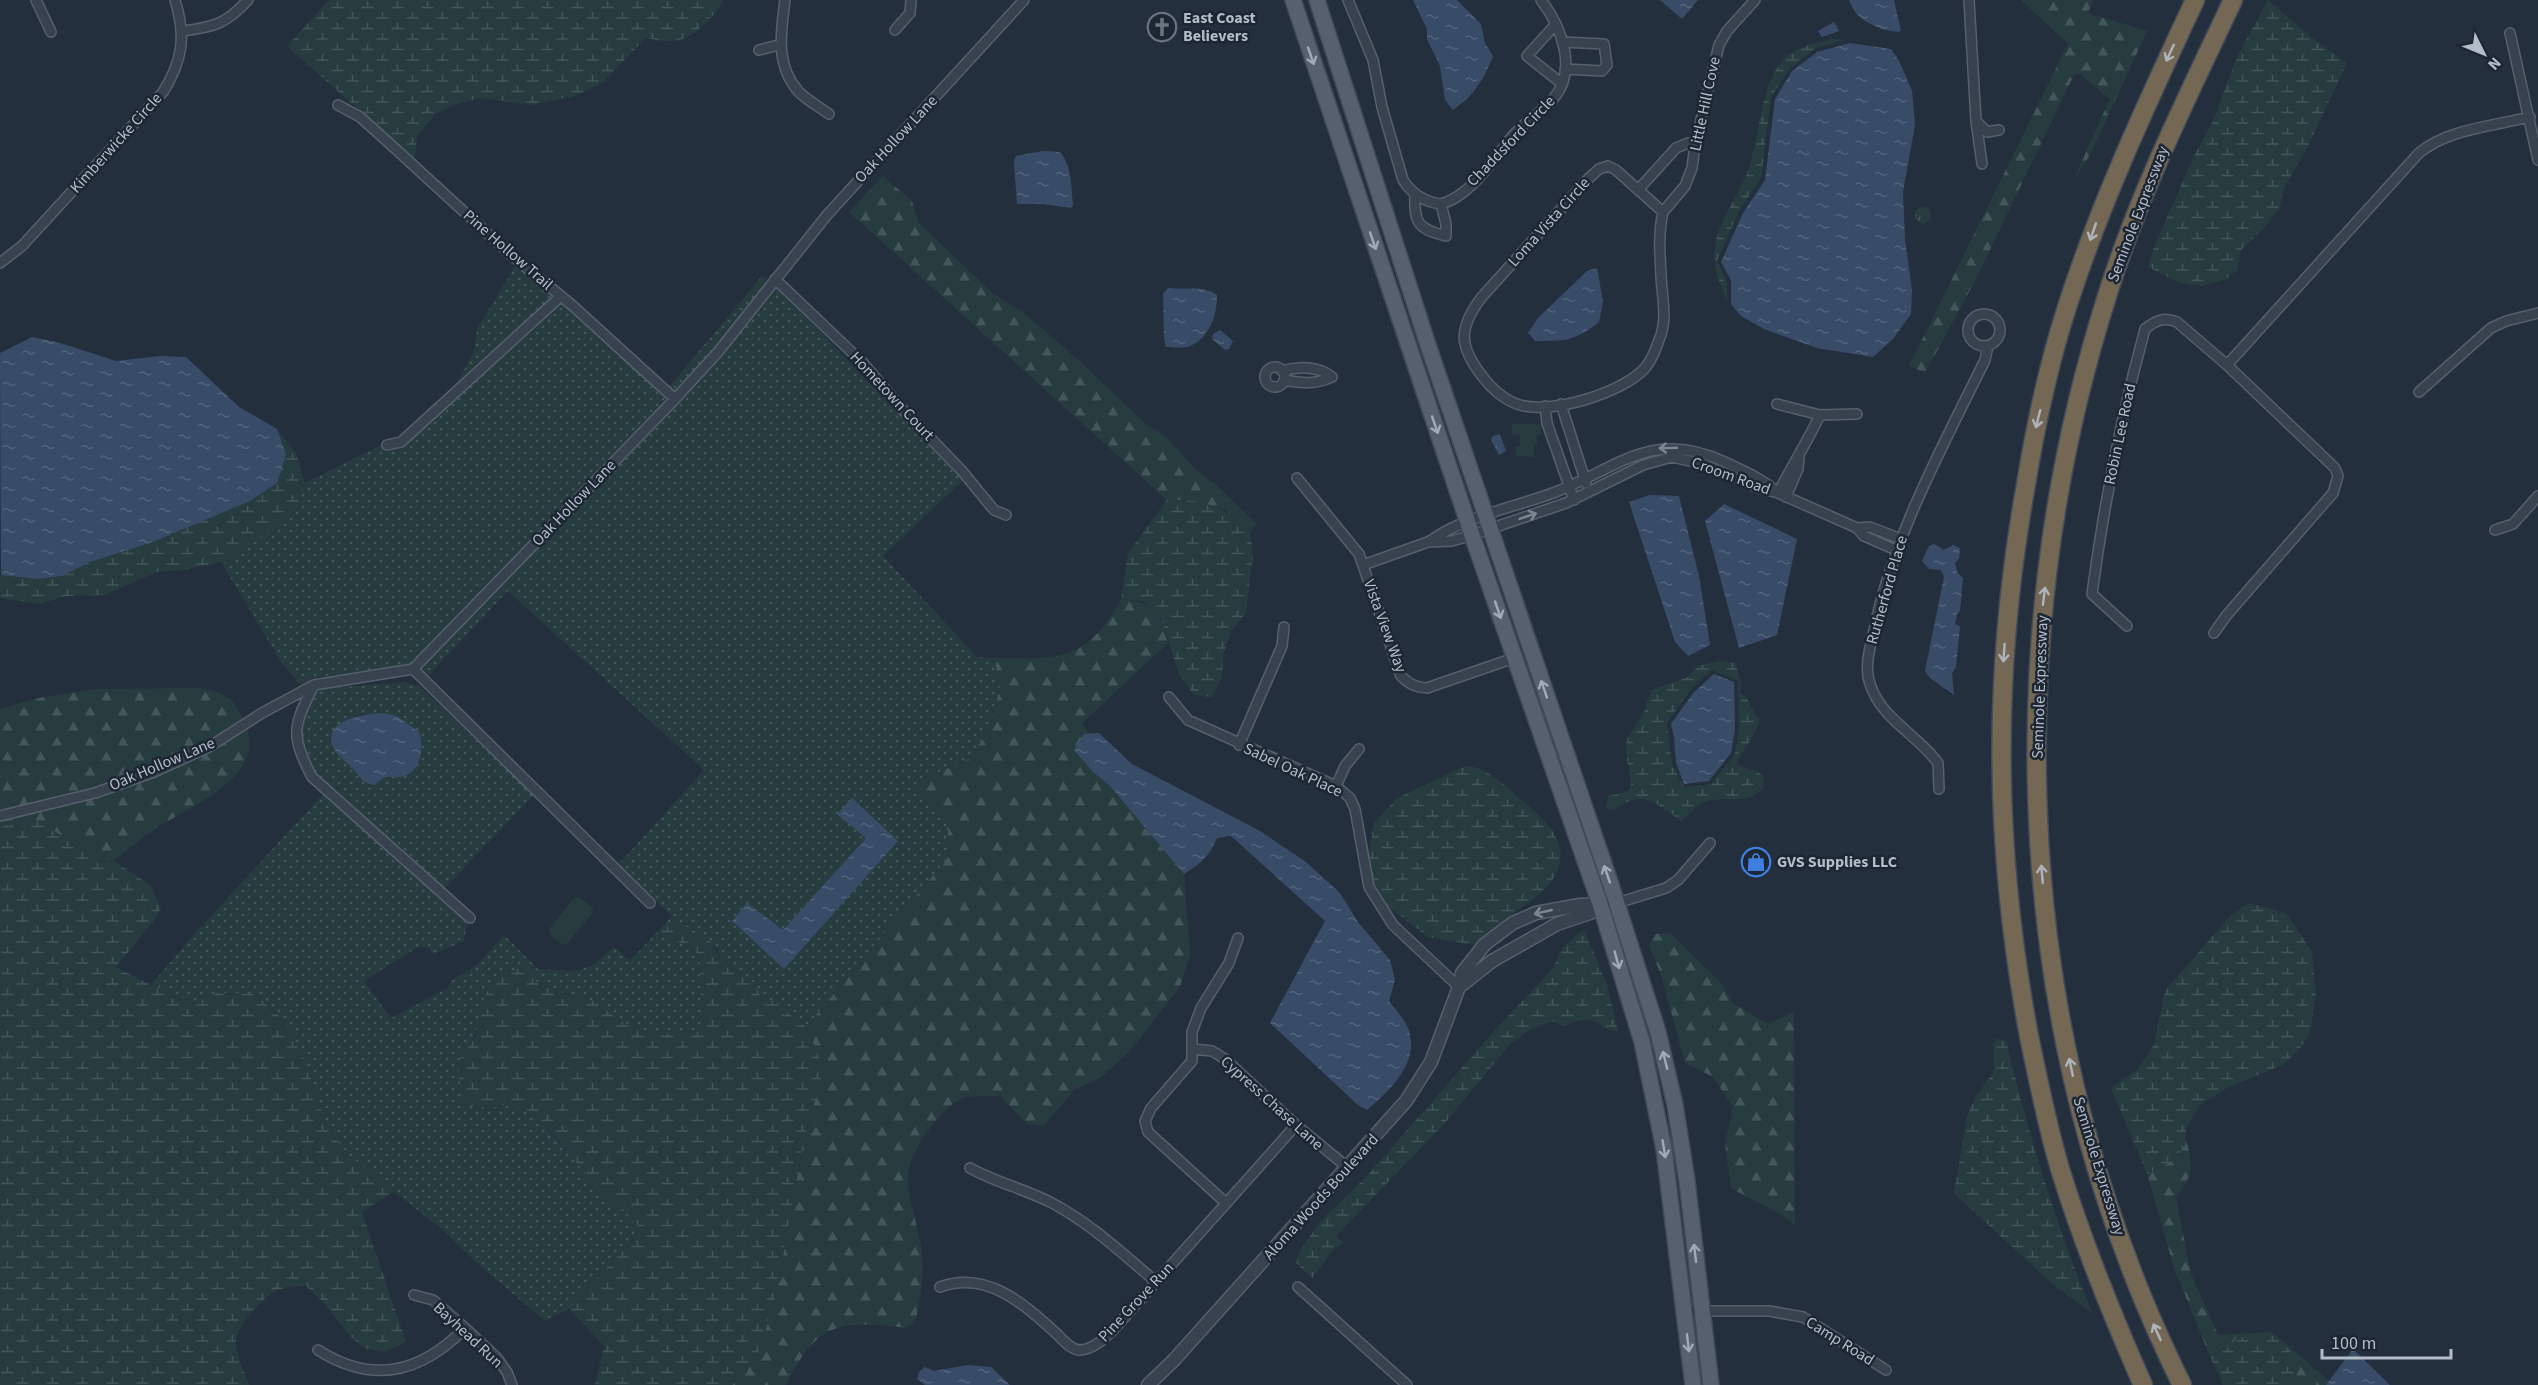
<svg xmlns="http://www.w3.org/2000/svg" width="2538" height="1385" viewBox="0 0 2538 1385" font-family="'Source Sans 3',sans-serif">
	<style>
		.grass { fill: url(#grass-dots); fill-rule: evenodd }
		.forest { fill: url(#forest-firs) }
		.wetland { fill: url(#wetland-marsh); fill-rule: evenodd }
		.park { fill: url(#park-tufts) }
		.pitch { fill: #263c3f }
		.water { fill: url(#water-ripples) }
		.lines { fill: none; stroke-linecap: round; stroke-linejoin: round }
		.minor-casing { stroke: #565f6c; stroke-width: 12 }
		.tertiary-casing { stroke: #565f6c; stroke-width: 15 }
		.primary-casing { stroke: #414a57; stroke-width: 18 }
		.motorway-casing { stroke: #434c59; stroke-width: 21 }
		.minor { stroke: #38414e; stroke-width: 9 }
		.tertiary { stroke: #38414e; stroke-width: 12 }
		.primary { stroke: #56606e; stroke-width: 15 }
		.motorway { stroke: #746855; stroke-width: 18 }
		.oneway { stroke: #aeb4bd }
		.oneway2 { stroke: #a1aab7 }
		.oneway3 { stroke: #7c8592 }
		.labels { text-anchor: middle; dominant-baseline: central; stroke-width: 5; stroke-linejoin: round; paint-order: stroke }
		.poi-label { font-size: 16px; font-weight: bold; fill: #b4bcc9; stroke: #1d2633; text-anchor: start }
		.street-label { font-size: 16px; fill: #b4bcc9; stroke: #1d2633 }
	</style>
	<defs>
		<pattern id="grass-dots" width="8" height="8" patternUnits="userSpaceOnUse" patternTransform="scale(1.5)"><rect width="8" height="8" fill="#263c3f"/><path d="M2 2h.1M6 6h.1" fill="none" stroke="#435659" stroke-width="1.8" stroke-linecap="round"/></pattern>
		<pattern id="forest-firs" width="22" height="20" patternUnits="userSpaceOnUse" patternTransform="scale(1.5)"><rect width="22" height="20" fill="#263c3f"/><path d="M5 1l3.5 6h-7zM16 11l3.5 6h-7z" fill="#435659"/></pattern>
		<pattern id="wetland-marsh" width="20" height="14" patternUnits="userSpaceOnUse" patternTransform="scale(1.5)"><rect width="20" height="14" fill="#263c3f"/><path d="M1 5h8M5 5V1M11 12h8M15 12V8" fill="none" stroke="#435659"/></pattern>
		<pattern id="park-tufts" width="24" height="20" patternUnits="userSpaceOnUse" patternTransform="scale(1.5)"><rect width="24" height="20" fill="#263c3f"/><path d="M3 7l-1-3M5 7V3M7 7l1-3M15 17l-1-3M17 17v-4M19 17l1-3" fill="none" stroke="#435659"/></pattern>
		<pattern id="water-ripples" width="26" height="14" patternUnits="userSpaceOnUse" patternTransform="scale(1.5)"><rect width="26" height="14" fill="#394c67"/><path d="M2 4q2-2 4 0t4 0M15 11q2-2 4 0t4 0" fill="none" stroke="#53647b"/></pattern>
	</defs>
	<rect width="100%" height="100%" fill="#242f3e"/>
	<path class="grass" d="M516,265L554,296L456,385L474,351L477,329Z
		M762,276L768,280L714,349L675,392L669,387Z
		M776,286L963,480L883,556L974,654L977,657L994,658L1000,686L990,728L969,759L927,778L950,832L947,859L806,1027L773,1001L764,1006L756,985L722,959L717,949L688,927L663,926L672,916L618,865L704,770L508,591L427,677L419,670L676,406L722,355ZM866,838L784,969L732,921L747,903L782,931Z
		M562,302L669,399L410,665L312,678L302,686L281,662L221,562L227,561L304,483L382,445L385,451L404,445Z
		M405,682L419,686L534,795L444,889L316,774L302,749V719L317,689ZM360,714L397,716L419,732L403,776L386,777L379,782L357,776L333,733L341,722Z
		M324,793L467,922L464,941L434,954L427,947H418L367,979L365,983L391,1018L448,988L451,981L477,965L504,935L538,969C576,971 585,976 614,947L630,961L657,932L658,935C703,950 701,948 701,995C701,1011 708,1014 700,1031C670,1036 646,1036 619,1020C610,1015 602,1005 592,1001C573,994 553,993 536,981L482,1001C480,1027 476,1037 461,1057L466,1104L489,1108L505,1105L522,1108L536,1116L607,1197L638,1226L630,1242L569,1309L545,1321L477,1263L444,1231L347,1154L325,1123L308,1069L286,1023L262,999L256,994L219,993L195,1003L151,985L190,939Z"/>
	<path class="forest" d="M2021,0H2093L2088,13L2147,31L2090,155L2072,183L2110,99L2080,74L2074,75L1976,279L1925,373L1909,366L2068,44Z
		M883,176L912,201L919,223L992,293L1025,314L1076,358L1147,425L1167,438L1197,471L1215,484L1257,524L1250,531L1225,510L1185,500H1167L849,212Z
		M1121,599C1155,602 1160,612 1168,643L1082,723L1089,734H1083L1093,772L1110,786L1184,874L1190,954L1180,987L1129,1052L1100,1078L1075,1089L1043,1126L1026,1123L1000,1096C989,1097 972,1095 963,1098C941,1107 908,1153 908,1176C908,1203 919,1227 922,1253C925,1275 920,1301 915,1322L906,1328C839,1320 818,1321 786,1385H732L758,1353L775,1300L804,1139L824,1069L806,1027L947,859C951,821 947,817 919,791L926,778L969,759L990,729L1000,686L994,658C1060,659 1086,662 1121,599Z
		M199,688C224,693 232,695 243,719C197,749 147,772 94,788C63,798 31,803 0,811V709L38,698L96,689Z
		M247,728C265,780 183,809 150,832C138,841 126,851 114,861L77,844L0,827V821C32,813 66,807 98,797C151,780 201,758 247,728Z
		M1670,933L1720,982L1733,1003L1768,1024L1794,1012L1795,1225C1776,1209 1753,1201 1731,1188L1725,1144L1733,1107L1713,1077L1685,1063L1662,978L1649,945L1655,934Z
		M2185,1138C2195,1166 2193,1174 2176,1198L2191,1274L2218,1335L2272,1332L2334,1385H2297L2293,1377L2294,1361L2237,1338L2224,1351L2209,1354L2174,1268L2147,1174C2163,1166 2184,1158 2185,1138Z"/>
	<path class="wetland" d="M329,0H723C719,10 713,15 706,23C685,43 674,44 646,38L602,83L575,96L531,105L481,98L456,104L434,115L417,137L415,160L287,46Z
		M2268,0L2317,42L2347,63L2309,144L2285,186L2279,209L2266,226L2241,250L2237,270L2226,279L2202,286L2180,283L2148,267L2152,252L2195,154L2213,121L2237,57Z
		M1832,39L1845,40L1816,48L1790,68L1771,97L1761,178L1739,211L1717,261L1727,281V301C1720,285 1713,267 1715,248C1718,220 1740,195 1749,168C1760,136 1760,90 1780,64C1792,47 1813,44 1832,39Z
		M277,430L296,452L305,485L292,510L258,540L227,561L184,570L157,572L104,595L66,596L39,604L0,598V575L37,579L62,576L90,562L153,542L250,501L286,455Z
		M1167,500C1207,499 1221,506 1250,531L1253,555L1246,613L1231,631L1223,656L1222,677L1212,697L1194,695L1179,674L1161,618L1143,601L1121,599L1128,553Z
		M1720,661L1735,663L1741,682L1740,693C1751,699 1751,711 1759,719C1756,738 1742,748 1737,765L1757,771L1763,776L1764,787C1750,806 1727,796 1707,801C1696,804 1690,815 1681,821C1670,813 1651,797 1637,799C1627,800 1620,808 1610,810L1606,807L1609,796L1628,791L1631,785L1626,751L1627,739L1644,712L1651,690L1688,677L1697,666ZM1712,670L1738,681L1739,728L1735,754L1711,784L1684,787L1672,764L1667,723L1691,689Z
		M1465,766C1487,767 1503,784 1519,798C1550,822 1579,851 1546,888C1537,898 1524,905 1514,913C1500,924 1489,936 1474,945L1428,937L1385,904L1373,883L1369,855L1374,823L1397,798Z
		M35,820L77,844L114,861L150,885L161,908L156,918L116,967L151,985L195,1003L218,993L256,994L286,1023L308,1069L325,1123L347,1154L395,1191L362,1212L406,1342L385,1352L364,1348L351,1337L324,1303L305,1285C297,1287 286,1287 277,1290C263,1297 239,1324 236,1340C235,1352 245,1375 250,1385H0V827Z
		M2249,903L2286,913L2312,952L2316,996L2310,1033L2299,1050L2282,1065L2225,1089L2200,1105L2186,1129L2185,1146L2174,1160L2147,1174L2111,1088L2138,1069L2146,1057L2154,1044L2165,991L2231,915Z
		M663,926L688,927L709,940L722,959L756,985L764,1006L773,1001L806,1027L824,1069L804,1139L775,1300L758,1353L732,1385H595L604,1346L569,1309L630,1242L638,1226L590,1180L561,1143L536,1116L522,1108L505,1105L489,1108L465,1104C461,1091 454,1067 463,1054C467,1048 473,1042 476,1035C480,1024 479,1014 482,1003C488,982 509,971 527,965C530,970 532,977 536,981C546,991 578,996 593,1001C603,1005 610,1015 619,1020C645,1035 671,1036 700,1031C708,1014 701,1011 701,995C701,947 703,950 658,935L657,932Z
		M1584,929L1607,985L1618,1031C1598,1033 1598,1008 1564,1027L1552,1021L1530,1030L1510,1044L1445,1123L1336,1236L1343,1243L1333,1250L1312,1278L1295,1262L1304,1244L1322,1220L1365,1178L1496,1029L1547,975C1557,964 1556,958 1562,949C1563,946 1580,933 1584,929Z
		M1996,1039L2006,1040C2028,1133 2056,1225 2092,1313L2050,1282L1954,1193L1967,1116L1975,1098L1992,1074L1994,1067L1993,1044Z
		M2253,1336H2275C2282,1343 2292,1350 2294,1360C2296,1370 2292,1376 2297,1385H2223L2209,1354L2224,1351L2237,1338Z"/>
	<path class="park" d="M1915 215a8 8 0 1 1 16 0a8 8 0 1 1-16 0Z"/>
	<path class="pitch" d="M1512,424H1541V434L1537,435V445H1534V457L1516,456V447H1520V435L1512,434Z
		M579,897L592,907L593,912L568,943L563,945L551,936L549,929L573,899Z"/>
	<path class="water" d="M1413,0H1457L1481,24L1485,43L1493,56C1484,79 1474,96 1453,110L1445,100L1440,66L1427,39V29Z
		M1660,0H1698L1682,19Z
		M1849,0H1894L1901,31C1889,34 1864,23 1856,13C1853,10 1851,5 1849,0Z
		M1834,22L1839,31L1822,37L1818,31Z
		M1850,43L1891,49L1899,61L1912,91L1915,125L1903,192L1905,240L1912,290L1911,314L1893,339L1873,357L1817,348L1764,329L1741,316L1731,304V280L1721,262L1743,213L1765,180L1775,99L1792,71L1817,52Z
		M1043,151L1060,152C1072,166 1071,187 1073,205L1071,208L1043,204H1017L1014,162L1016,156Z
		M1597,268L1603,302L1599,322C1575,341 1566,341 1535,341L1528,333L1538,318L1587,271Z
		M1168,288C1183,290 1204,285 1217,295C1217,314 1210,338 1190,346C1183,349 1173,347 1166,347L1164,339L1163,294Z
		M1220,330L1233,341L1229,349L1225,350L1212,339L1213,334Z
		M32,337L57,342L116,361L160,356L186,357L239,407L277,429L286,455L277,483L250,501L153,542L90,562L62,576L37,579L1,575L0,353Z
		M1500,434L1506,451L1499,455L1491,440L1493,436Z
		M1650,495L1679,496L1699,576L1710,645L1688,656L1675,642L1629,502Z
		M1724,504L1797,539L1777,635L1739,648L1705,521Z
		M1934,544L1944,550L1953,545L1960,548L1959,559L1955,563L1957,572L1963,578L1960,611L1957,614L1955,624L1960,626L1956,667L1952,673L1954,695L1930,678L1925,671L1944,577L1941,570L1929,569L1922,561L1929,546Z
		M1714,674L1734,682L1735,728L1731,753L1709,781L1684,784L1676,763L1674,737L1671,724L1694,692Z
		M383,713L397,716L419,732C424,748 422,772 401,777C396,778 390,776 386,777C382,779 377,783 373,785C361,782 360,777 352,768C346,761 337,756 333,747C322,718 367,714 383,713Z
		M1099,733L1132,764L1260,831L1306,862L1340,893L1358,922L1390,960L1395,980L1389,1001C1395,1009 1404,1019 1408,1028C1421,1062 1390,1090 1367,1110L1358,1105L1270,1023L1325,921L1231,836L1217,838C1210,856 1200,864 1184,874L1110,786L1093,772L1074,750L1084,734Z
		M852,798L898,841L784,969L732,921L747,903L783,930L866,838L837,814Z
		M2353,1349L2390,1385H2326Z
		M968,1365L991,1367L1010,1385H925L917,1379L919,1372L925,1367L934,1371Z"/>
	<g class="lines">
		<g class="minor-casing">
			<path id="minor" d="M36,0L51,32
				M785,0C781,32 775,64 798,91C806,100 820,107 829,114
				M1348,0L1373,60L1382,107L1403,180C1412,194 1424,202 1441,204
				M1969,0L1976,121L1982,164
				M1556,24L1527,56L1561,83
				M895,30L910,13L911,0
				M183,31C214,27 226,24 248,0
				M2510,33L2538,160
				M1562,42L1604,44L1607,65L1602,71L1565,69
				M759,50L779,45
				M338,105L360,117L389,143L510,254L573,306L675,399
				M1976,121L1987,132L1999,130
				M1608,166L1616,170L1663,212C1658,234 1660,255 1661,276C1662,297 1668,320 1659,340C1656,349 1651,361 1645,368C1623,393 1548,416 1517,404C1503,399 1490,387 1482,376C1459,346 1458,329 1481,298L1588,179L1599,169Z
				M1638,190L1676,148L1688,143L1695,145
				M1415,194C1414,222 1417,229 1446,236V224L1441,204C1470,196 1492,162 1510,139C1523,123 1541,113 1554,98C1578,69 1561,26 1541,0
				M1663,212L1685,186L1692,168L1695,145L1719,45L1727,31L1755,0
				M0,263L22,246L163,92C183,60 186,36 175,0
				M775,279L862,362L904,411L962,471L994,510L1006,515
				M1968 330a16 16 0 1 1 32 0a16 16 0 1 1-32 0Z
				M2227,365L2419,153C2448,129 2493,126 2530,117
				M1265 377a10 10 0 1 1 20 0a10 10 0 1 1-20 0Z
				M1282,371C1298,366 1319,366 1332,377C1316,385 1301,383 1284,380
				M2419,392L2491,328L2506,321L2538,313
				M1561,404L1586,483
				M1777,404L1820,415L1857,414
				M1545,406L1547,423L1574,500
				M387,445L401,442L561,296
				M1297,478L1359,554L1401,676C1409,684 1415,687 1427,688L1514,658
				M1778,493C1792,466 1807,442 1820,415
				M1786,497L1798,469L1799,458
				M1857,528L1870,527L1901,539
				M2495,530L2513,524L2538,496
				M1430,541C1465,516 1512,508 1553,493C1619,468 1650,428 1725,462C1743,471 1761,478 1776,491
				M1363,565L1428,542L1452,541L1472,535L1566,503L1643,465L1672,457L1703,464L1759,488L1778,493L1857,528L1864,536L1896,550
				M2127,626L2092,594C2104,503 2121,417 2145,329C2156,320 2164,317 2177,322L2227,365L2335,468L2338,476L2333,493L2226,616L2214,633
				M413,669L650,903
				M314,685C293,726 290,735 312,777L470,918
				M1169,697L1188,720L1336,786L1350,798L1355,809L1369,887L1393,925L1459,987
				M1239,745L1282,646L1284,627
				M1336,786L1345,766L1359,749
				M1939,789L1938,763C1918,735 1881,719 1870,684C1864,667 1870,648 1874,630C1894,534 1942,448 1985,360L1988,346
				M0,816L95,793L154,772L209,747L262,713L314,685L413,669L675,399L718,352L827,215L1024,0
				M1617,903L1666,888L1678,880L1710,843
				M1193,1049L1212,1051L1225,1059L1296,1125L1347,1167
				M970,1168C997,1183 1025,1189 1052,1203C1090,1223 1123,1254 1156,1282
				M1226,1203L1148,1132L1145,1121L1151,1108L1192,1061V1032L1201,1008L1229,963L1238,938
				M940,1287C987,1270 1024,1304 1057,1334C1063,1340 1070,1349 1079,1350C1093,1350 1105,1338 1114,1329L1296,1125
				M1298,1287L1407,1385
				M414,1295L433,1300L465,1328L497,1358L507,1372L512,1385
				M1684,1311H1769L1803,1317L1886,1370
				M318,1350C373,1385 421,1373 465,1328"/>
		</g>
		<g class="tertiary-casing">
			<path id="tertiary" d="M1459,987L1492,961L1557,924L1590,913L1600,904
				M1148,1385L1174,1360L1406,1101L1431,1062L1459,987L1462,973L1485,944L1513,923L1536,913L1580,905L1606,904"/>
		</g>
		<g class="primary-casing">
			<path id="primary" d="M1293,0L1472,535L1600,904L1642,1042L1664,1149L1693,1385
				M1317,0L1427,342L1611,885L1658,1032L1675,1105L1687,1181L1711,1385"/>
		</g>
		<g class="motorway-casing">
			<path id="motorway" d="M2143,1385C2112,1315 2083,1243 2060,1169C2047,1125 2038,1080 2029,1036C1994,850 1992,676 2025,490C2035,428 2048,366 2067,307C2101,201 2148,101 2195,0
				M2182,1385C2163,1346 2145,1306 2130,1266C2011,956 2008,607 2108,293C2140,191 2188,96 2233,0"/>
		</g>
		<use href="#minor" class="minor"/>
		<use href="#tertiary" class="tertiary"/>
		<use href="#primary" class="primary"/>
		<use href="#motorway" class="motorway"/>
	</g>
	<defs><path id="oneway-shaft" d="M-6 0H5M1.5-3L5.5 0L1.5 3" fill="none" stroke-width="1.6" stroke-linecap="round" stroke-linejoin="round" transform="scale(1.5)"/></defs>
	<g class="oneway">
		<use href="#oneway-shaft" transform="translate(2170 53) rotate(115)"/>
		<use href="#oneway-shaft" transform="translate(2093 232) rotate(109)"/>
		<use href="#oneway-shaft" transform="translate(2038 419) rotate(104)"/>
		<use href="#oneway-shaft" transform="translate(2044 596) rotate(-83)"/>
		<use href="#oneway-shaft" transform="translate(2004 653) rotate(94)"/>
		<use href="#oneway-shaft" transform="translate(2042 874) rotate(-95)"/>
		<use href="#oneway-shaft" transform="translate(2071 1067) rotate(-102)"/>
		<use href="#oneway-shaft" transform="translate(2157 1332) rotate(-114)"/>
	</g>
	<g class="oneway2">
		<use href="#oneway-shaft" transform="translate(1311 56) rotate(71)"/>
		<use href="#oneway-shaft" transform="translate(1373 241) rotate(71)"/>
		<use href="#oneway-shaft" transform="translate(1435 425) rotate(71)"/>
		<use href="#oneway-shaft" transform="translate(1498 610) rotate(71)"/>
		<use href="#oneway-shaft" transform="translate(1544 689) rotate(-109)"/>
		<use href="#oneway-shaft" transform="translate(1607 874) rotate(-109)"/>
		<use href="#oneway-shaft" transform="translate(1617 960) rotate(74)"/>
		<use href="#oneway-shaft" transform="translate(1665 1060) rotate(-104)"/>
		<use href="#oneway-shaft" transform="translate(1664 1149) rotate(81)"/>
		<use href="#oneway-shaft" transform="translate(1695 1253) rotate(-97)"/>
		<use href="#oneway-shaft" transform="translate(1688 1343) rotate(83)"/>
	</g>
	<g class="oneway3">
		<use href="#oneway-shaft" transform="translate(1668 448) rotate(178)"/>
		<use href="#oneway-shaft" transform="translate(1528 516) rotate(-19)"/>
		<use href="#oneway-shaft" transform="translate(1543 912) rotate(167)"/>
	</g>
	<defs>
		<g id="church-ring" transform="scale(1.5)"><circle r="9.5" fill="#1d2633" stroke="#6b7280" stroke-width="1.5"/><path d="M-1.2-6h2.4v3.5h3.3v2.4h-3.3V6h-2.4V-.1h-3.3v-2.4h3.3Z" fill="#6b7280"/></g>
		<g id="shop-ring" transform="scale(1.5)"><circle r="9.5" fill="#1d2633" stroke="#3f7fe0" stroke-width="1.5"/><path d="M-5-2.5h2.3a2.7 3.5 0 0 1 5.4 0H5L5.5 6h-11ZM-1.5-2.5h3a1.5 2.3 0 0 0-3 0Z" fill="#3f7fe0"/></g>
	</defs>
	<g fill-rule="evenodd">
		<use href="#church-ring" x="1162" y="27"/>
		<use href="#shop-ring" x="1756" y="862"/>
	</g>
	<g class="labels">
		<g class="poi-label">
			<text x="1183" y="18">East Coast<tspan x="1183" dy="18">Believers</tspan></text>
			<text x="1777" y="862">GVS Supplies LLC</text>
		</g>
		<g class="street-label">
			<text transform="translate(1705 104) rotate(-78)">Little Hill Cove</text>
			<text transform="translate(896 139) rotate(-47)">Oak Hollow Lane</text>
			<text transform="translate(1511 141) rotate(-46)">Chaddsford Circle</text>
			<text transform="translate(116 143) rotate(-48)">Kimberwicke Circle</text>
			<text transform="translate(2138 214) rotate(-69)">Seminole Expressway</text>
			<text transform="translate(1549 222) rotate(-48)">Loma Vista Circle</text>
			<text transform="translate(508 250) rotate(41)">Pine Hollow Trail</text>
			<text transform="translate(892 396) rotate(47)">Hometown Court</text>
			<text transform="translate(2120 434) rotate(-78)">Robin Lee Road</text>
			<text transform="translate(1731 476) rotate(20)">Croom Road</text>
			<text transform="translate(574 503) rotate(-46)">Oak Hollow Lane</text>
			<text transform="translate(1887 590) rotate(-74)">Rutherford Place</text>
			<text transform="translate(1385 626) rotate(70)">Vista View Way</text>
			<text transform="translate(2040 687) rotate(-88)">Seminole Expressway</text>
			<text transform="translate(162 764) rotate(-23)">Oak Hollow Lane</text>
			<text transform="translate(1293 770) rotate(25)">Sabel Oak Place</text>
			<text transform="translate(1272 1103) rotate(42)">Cypress Chase Lane</text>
			<text transform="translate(2099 1166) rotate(73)">Seminole Expressway</text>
			<text transform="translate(1321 1197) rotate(-48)">Aloma Woods Boulevard</text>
			<text transform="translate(1136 1302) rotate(-47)">Pine Grove Run</text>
			<text transform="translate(468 1335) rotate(43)">Bayhead Run</text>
			<text transform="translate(1840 1341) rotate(32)">Camp Road</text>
		</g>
	</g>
	<g transform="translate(2484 54) rotate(133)" stroke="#1d2633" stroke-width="4.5" paint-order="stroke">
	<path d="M0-4.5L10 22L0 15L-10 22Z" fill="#b4bcc9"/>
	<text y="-9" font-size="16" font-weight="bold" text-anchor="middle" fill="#b4bcc9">N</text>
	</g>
	<path d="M2322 1349v9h129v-9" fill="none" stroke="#b4bcc9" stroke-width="3"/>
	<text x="2331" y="1349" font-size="18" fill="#b4bcc9" stroke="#1d2633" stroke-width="4.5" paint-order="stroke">100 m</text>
</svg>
